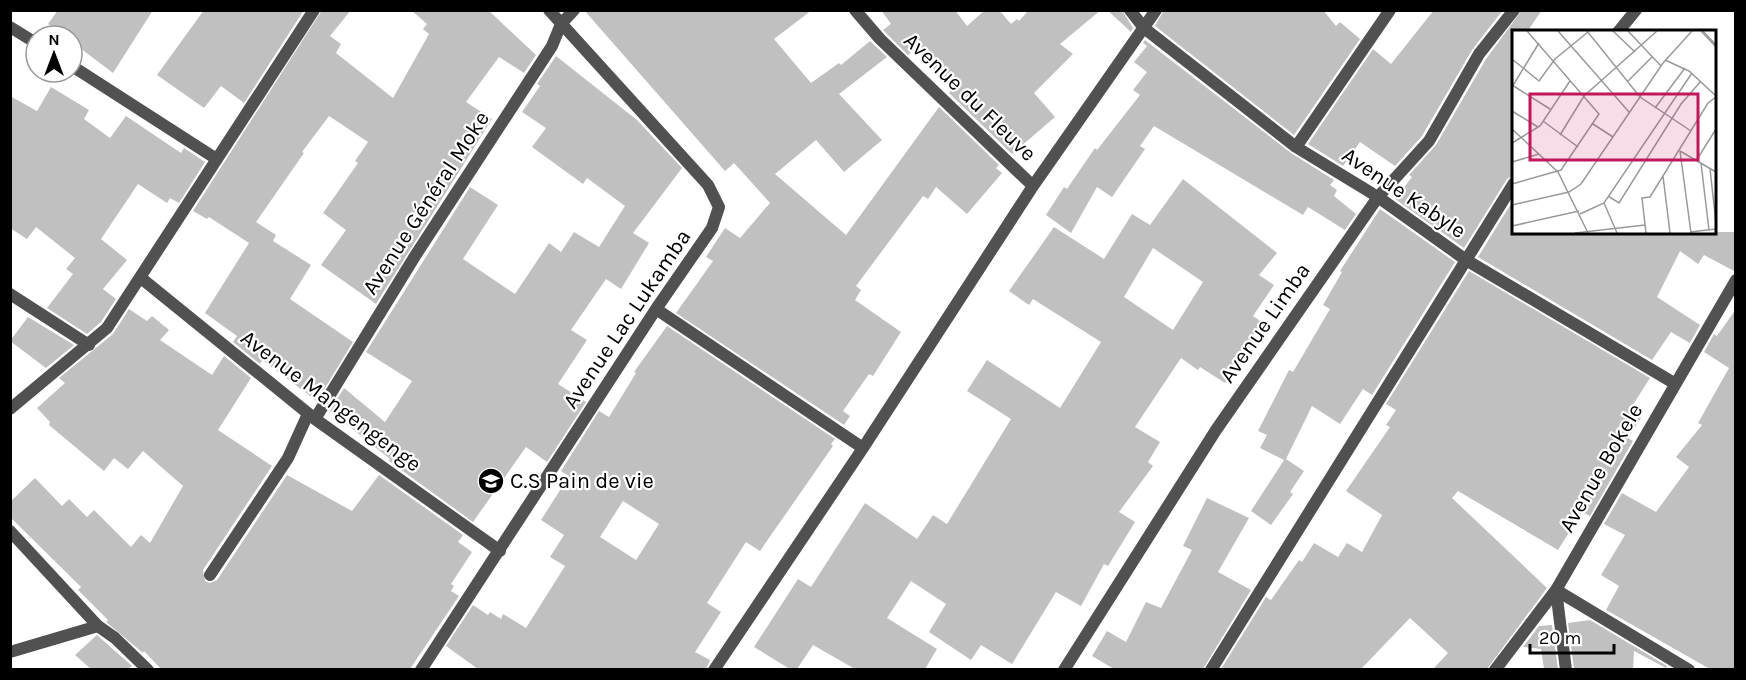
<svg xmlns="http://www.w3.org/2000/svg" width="1746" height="680" viewBox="0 0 1746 680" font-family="Karla,sans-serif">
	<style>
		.building { fill: #c0c0c0; fill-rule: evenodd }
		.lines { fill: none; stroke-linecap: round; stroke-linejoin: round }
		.service { stroke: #515151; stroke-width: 12 }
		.minor { stroke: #515151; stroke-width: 12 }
		.tertiary { stroke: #515151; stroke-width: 12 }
		.labels { text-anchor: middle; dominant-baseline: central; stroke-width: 4.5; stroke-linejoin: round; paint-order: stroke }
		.street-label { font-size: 22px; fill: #000; stroke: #fff }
		.poi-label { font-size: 22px; fill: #000; stroke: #fff; text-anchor: start }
		.inset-river { fill: none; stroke: #9f9f9f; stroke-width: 3 }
		.inset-road { fill: none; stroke: #999; stroke-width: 1.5 }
		.view { fill: #c2185b; fill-opacity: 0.15; stroke: #c2185b; stroke-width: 3 }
		.inset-edge { fill: none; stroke: #000; stroke-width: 3 }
	</style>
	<rect width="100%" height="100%" fill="#fff"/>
	<path class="building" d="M58,10H153L113,73L72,42V36H64L48,24Z
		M204,10H304L244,103L221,86L204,108L157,75Z
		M322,10H351L330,36L341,44L336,53L393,98L429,34L423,29L427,24L411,10H488L536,55L524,73L499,57L466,102L492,119L376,304L321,265L346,230L323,213L358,163L355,161L368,142L329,116L302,152L304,153L256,222L276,235L273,241L311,265L290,299L353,342L317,401L262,360L260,364L233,342L237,336L205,313L249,243L209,217L207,219L193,211Z
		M584,10H812L774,39L811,83L839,63L841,65L870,41L887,57L839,94L882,140L844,172L816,140L775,174L846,235L939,107L999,165L996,168L1002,173L967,214L936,187L928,199L923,196L856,286L861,290L855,300L901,332L873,376L869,374L843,411L850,416L844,425L676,313L713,261L706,257L725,228L740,238L770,203L734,163L725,171Z
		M881,10H955L967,26L985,10H999L1011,24L1017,19L1019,21L1029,10H1101L1060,44L1073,54L1034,93L1055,117L1012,154L949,93L952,89L915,49L908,55L883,30L891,24Z
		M1107,10H1122L1133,28L1131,32Z
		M1164,10H1323L1336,26L1340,22L1360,39L1294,135L1155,26Z
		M1434,10H1503L1472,50L1422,136L1395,166L1360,142L1343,166L1308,144L1373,49L1391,64Z
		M1522,10H1542L1527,32H1514V175L1507,179L1464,248L1395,199L1412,177L1409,175L1436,145L1486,59Z
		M1145,40L1291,153L1334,180L1330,185L1337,190L1334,196L1356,214L1345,230L1308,207L1303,215L1154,126L1140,146L1145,149L1112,197L1097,187L1071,233L1046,215L1064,187L1067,189L1095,148L1097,150L1140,95L1133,90L1147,72L1134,62L1147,46L1143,43Z
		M556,56L637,120L682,168L633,233L649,243L621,289L606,279L571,330L587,340L558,384L586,402L547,462L526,447L473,522L389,461L390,459L330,411L344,388L385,422L412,381L366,352L470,187L498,205L463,259L515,294L549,243L561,252L574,232L599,247L625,206L587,178L583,184L532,147L546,128L522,112L540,86L537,84Z
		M51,87L89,110L84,119L110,138L126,116L181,153L184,148L205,162L179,203L170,198L167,203L138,184L101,239L127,260L103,289L116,299L101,322L87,334L47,308L73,274L66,269L75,258L36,227L27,239L10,228V96L37,111Z
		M1183,179L1277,253L1259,275L1274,285L1253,316L1262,322L1247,345L1250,347L1225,383L1200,367L1198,370L1181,358L1135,427L1160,442L1148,462L1153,466L1119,512L1135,522L1108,566L1104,564L1081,606L1056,592L1012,664L981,645L971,660L929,632L946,604L911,581L887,618L937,649L925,669H855L813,645L797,669H790L754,647L798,579L811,587L865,503L917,539L933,515L947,524L1011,419L967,391L987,360L1060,408L1101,342L1033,299L1029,305L1009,291L1054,227L1104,259L1132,214L1150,225ZM1153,248L1203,282L1173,330L1124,297Z
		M1514,199V232H1736V272L1704,255L1698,264L1680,251L1657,297L1700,325L1690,343L1671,332L1652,360L1478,257Z
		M1380,209L1455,262L1372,395L1363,389L1340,424L1312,406L1286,459L1304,471L1290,492L1293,494L1271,525L1251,511L1284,460L1260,448L1267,435L1258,431L1289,370L1293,372L1330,309L1323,305L1342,272L1340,271Z
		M1469,271L1650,378L1629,411L1641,418L1628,438L1633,441L1590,516L1582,512L1558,550L1458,491L1452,498L1547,588L1487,669H1433L1448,653L1410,618L1361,669H1221L1266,597L1271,600L1299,560L1302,562L1314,543L1338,557L1347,543L1362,552L1382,515L1346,491L1390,427L1386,425L1396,410L1386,404Z
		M129,309L147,321L152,316L169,330L160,340L212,375L224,356L251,378L218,430L272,466L203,570L205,581L210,583L217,580L287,475L352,511L379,475L463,535L458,542L472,552L451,584L454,586L451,591L459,596L410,669H161L144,651L143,653L106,622L108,620L78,590L81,587L10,517V502L35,478L62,506L69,499L87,517L94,510L131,547L141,535L150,543L183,486L143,451L128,469L114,458L104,471L49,425L50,422L37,408L65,383L59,378L113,334Z
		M1736,309V669H1710L1606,610L1619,586L1601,575L1625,535L1604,524L1622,493L1656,512L1689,467L1676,457L1702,425L1698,423L1729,368L1704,352L1714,334L1717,336Z
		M28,317L74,345L46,368L10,341Z
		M667,326L835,439L831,444L833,446L760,551L746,542L707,603L721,612L695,652L710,660L706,669H478L446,646L473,605L488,615L490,612L501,619L503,614L526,628L565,566L550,557L564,535L541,520L569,476L561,471L599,411L609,417L636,373L634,372ZM623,501L659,524L636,560L600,537Z
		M1207,498L1249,518L1218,572L1251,590L1203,669H1114L1092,656L1107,631L1126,642L1146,602L1161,608L1192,550L1183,546Z
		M1590,620L1667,666L1666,668L1634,651L1633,669H1574L1568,623Z
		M1552,625L1558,669H1544L1541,649L1523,647L1539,626Z
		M97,635L132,666L128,669H91L75,655Z"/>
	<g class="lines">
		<path class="service" d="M210,575L288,458L308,414"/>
		<path class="minor" d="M855,10L880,39L1033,186
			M1130,10L1144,28L1296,147L1378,197L1466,260L1674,383
			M10,27L36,43
			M1618,32L1636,10
			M72,66L215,158
			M1296,147L1390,10
			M141,278L315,419L500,551
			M10,294L89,345
			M656,309L863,448
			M10,409L107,328L314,10
			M315,419L415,256L552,46L561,24L574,10
			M1556,590L1689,670
			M1556,590L1566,670
			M10,652L98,626
			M421,670L656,309L712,228L719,207L708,185L549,10
			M714,670L863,448L1033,186L1156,10
			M1064,670L1216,430L1378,197L1429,141L1479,54L1514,10
			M1211,670L1514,183
			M1495,670L1556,590L1736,280"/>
		<path class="tertiary" d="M10,531L98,626L115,638L148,670"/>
	</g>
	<defs>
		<g id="school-disc" transform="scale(1.35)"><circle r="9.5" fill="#000" stroke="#fff"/><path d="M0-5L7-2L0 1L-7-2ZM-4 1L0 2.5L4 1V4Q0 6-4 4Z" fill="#fff"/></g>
	</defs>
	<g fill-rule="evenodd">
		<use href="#school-disc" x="491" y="481"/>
	</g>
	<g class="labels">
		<g class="street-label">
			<text transform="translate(970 97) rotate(44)">Avenue du Fleuve</text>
			<text transform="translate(1404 193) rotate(34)">Avenue Kabyle</text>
			<text transform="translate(426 203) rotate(-57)">Avenue Général Moke</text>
			<text transform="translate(627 319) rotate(-56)">Avenue Lac Lukamba</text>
			<text transform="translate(1265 323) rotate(-55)">Avenue Limba</text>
			<text transform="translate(331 401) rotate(37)">Avenue Mangengenge</text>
			<text transform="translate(1601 468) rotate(-60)">Avenue Bokele</text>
		</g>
		<g class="poi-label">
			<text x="510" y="481">C.S Pain de vie</text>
		</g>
	</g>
	<g transform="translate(1512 30)">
		<rect width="204" height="204" fill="#fff"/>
		<path class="inset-river" d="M190,1L204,16"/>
		<path class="inset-road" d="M46,1L117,82M75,1L128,67L179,101M101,1L123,22M116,1L149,36M0,29L27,51L43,29L76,2M153,30L177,41L204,66M116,51L140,27M0,55L38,79M0,57L27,13M143,78L173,38M0,81L26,97M31,91L66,117M81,94L101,107M0,99L46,142L76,203M48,105L72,66L145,1M0,113L28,96L58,51M168,121L179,203M168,121L204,142M184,131L204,99M0,132L27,124M189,133L197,200M198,139L204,193M151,146L158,203M0,154L49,140L87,84L15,1M96,166L107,173L169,74L189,51M92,173L105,203M0,175L57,162L69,154L151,33L180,1M68,184L92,173L180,43M0,196L67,181M178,202L204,199M63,203L133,195M134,203L130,168L138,167L196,73L204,67"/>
		<path class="view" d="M18,64H186V130H18Z"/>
		<rect width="204" height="204" class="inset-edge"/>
	</g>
	<rect width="1746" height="680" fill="none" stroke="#000000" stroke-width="24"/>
	<g transform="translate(54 54)"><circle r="28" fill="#ffffff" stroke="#999999" stroke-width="1.5"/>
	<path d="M0-4.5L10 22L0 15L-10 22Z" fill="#000000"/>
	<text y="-9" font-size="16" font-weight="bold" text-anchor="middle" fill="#000000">N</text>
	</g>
	<path d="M1530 644v9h84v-9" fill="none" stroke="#000000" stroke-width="3"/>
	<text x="1539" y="644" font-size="18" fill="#000000" stroke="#ffffff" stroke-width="4.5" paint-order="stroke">20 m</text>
</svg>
